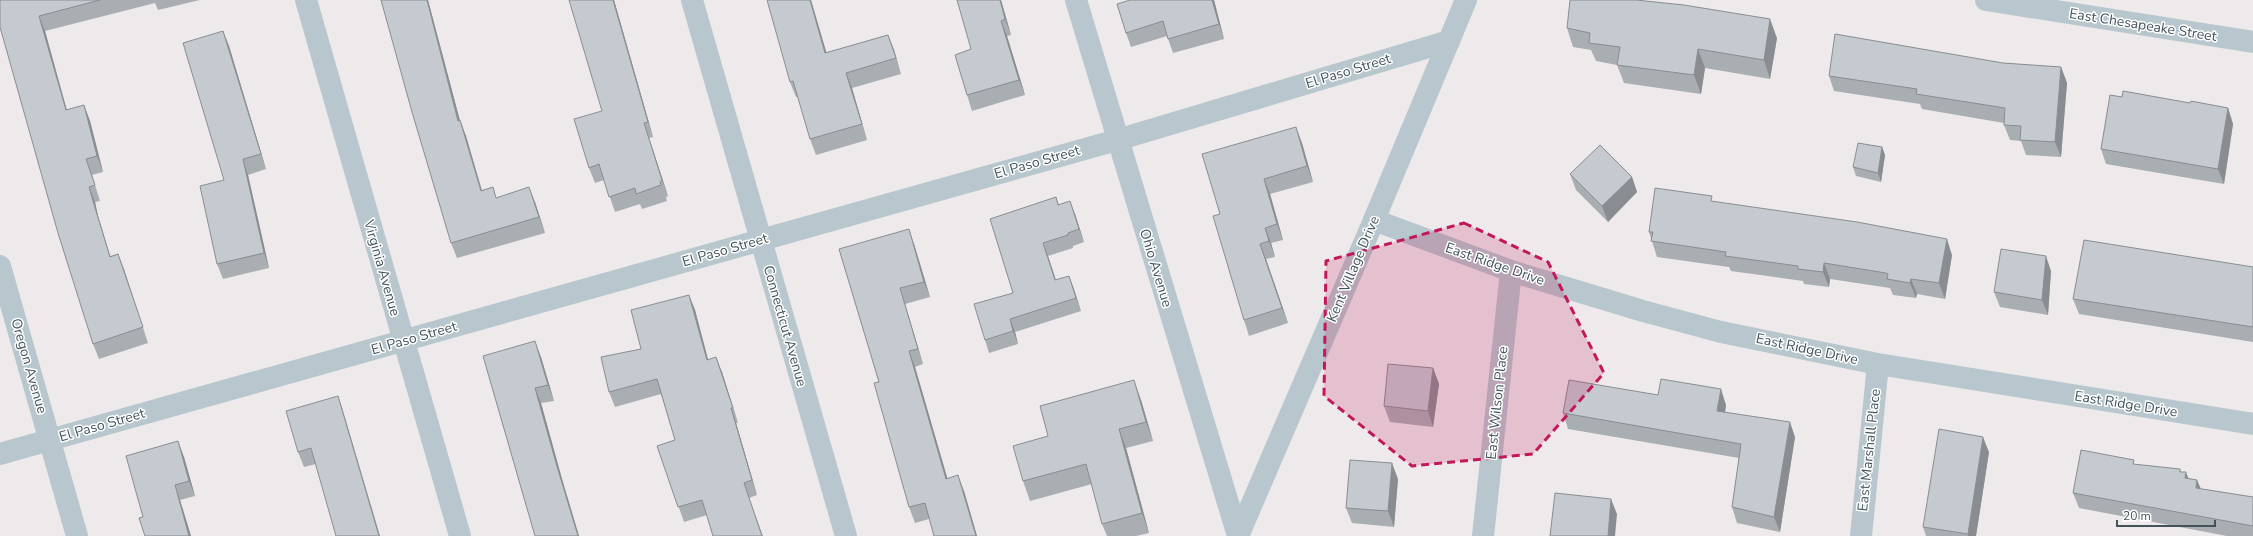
<svg xmlns="http://www.w3.org/2000/svg" width="2253" height="536" viewBox="0 0 2253 536" font-family="'Nunito Sans',sans-serif">
	<style>
		.lines { fill: none; stroke-linecap: round; stroke-linejoin: round }
		.minor { stroke: #b7c7cd; stroke-width: 22 }
		.tertiary { stroke: #b7c7cd; stroke-width: 22 }
		.wall { fill: #a9aeb2 }
		.shaded-wall { fill: #898d91 }
		.building { fill: #c4cacf; stroke: #898d91 }
		.marked { fill: #c2185b; fill-opacity: 0.2; stroke: #c2185b; stroke-width: 3; stroke-dasharray: 8 5; stroke-linejoin: round }
		.labels { text-anchor: middle; dominant-baseline: central; stroke-width: 3; stroke-linejoin: round; paint-order: stroke }
		.street-label { font-size: 14px; fill: #42545a; stroke: #fff }
	</style>
	<rect width="100%" height="100%" fill="#eeeaeb"/>
	<g class="lines">
		<path class="minor" d="M306,0L460,536
			M692,0L846,536
			M1076,0L1238,536
			M1986,0L2253,42
			M1374,220L1511,271L1643,311L1721,332L1878,364L2253,424
			M0,266L77,536
			M0,454L1117,140L1449,41
			M1483,536L1511,271
			M1861,536L1878,364"/>
		<path class="tertiary" d="M1238,536L1374,220L1466,0"/>
	</g>
	<path class="wall" d="M0,0H200L158,10L155,3L45,31L67,110L84,105L90,121L103,172L92,175L100,201L95,202L98,216L110,256L118,254L148,343L99,359L93,344Z
		M381,0H428L460,121L466,136L482,190L493,187L496,198L535,202L545,233L457,258L451,243Z
		M614,0L653,137L649,138L668,196L666,197L667,201L642,209L640,204L615,212L604,180L595,183L589,168L602,111Z
		M811,0L826,53L888,35L894,50L901,74L852,88L867,140L816,155L810,139L798,97H796L790,82Z
		M1001,0L1011,35L1007,36L1025,95L972,111L967,95L971,49Z
		M1214,0L1224,39L1173,53L1167,36L1131,47L1126,33Z
		M1567,28L1777,38L1770,79L1705,68L1701,94L1624,83L1617,65L1596,61L1591,50L1573,47Z
		M223,31L229,46L266,169L248,175L269,268L223,279L217,264L224,180Z
		M2003,63L2061,67L2067,83L2061,157L2026,155L2021,141L2010,140L2004,125V123L1922,109L1920,104L1834,91L1829,76Z
		M2122,97L2190,103L2228,108L2233,124L2224,184L2106,164L2101,149Z
		M1302,143L1313,182L1270,194L1283,240L1271,243L1275,257L1266,259L1288,323L1249,336L1244,320L1220,214Z
		M1882,147L1885,155L1881,182L1856,176L1853,167Z
		M1570,174L1632,177L1637,192L1608,222L1576,190Z
		M1056,197L1059,205L1075,214L1084,242L1073,246V248L1048,256L1056,280L1069,276L1081,311L1015,332L1018,344L989,353L985,340L1013,293Z
		M1713,201L1952,255L1945,299L1917,294L1916,298L1893,295L1890,288L1830,279L1829,287L1804,284L1803,281L1731,271L1729,267L1657,257L1649,232Z
		M914,244L930,297L905,304L923,364L915,367L947,478L964,491L977,536H934L929,519L915,523L909,507L879,382L839,249Z
		M2253,267V342L2079,314L2073,299Z
		M2051,271L2048,315L2000,307L1994,292Z
		M689,295L695,310L708,359L722,372L738,423H736L757,495L749,498L763,536H713L707,515L684,522L657,446L675,440L661,394L615,407L609,392L641,349Z
		M483,356L541,357L554,401L541,403L562,479L579,536H535Z
		M1433,368L1439,384L1433,427L1390,422L1384,406Z
		M1658,395L1726,405L1725,412L1795,437L1780,532L1737,523L1732,507L1739,458L1568,429L1563,413Z
		M338,396L343,411L316,464L304,467L298,452Z
		M1141,400L1153,441L1126,448L1149,533L1136,536H1107L1102,524L1092,484L1030,501L1023,481L1048,436Z
		M1989,452L1976,536H1926L1923,527Z
		M184,457L195,496L180,500L191,536H145Z
		M2136,465L2180,469L2181,472L2188,478L2197,480L2201,489L2253,497V536H2227L2079,508L2073,493Z
		M1398,479L1394,527L1352,523L1346,508Z"/>
	<path class="shaded-wall" d="M427,0H428L464,136L458,121Z
		M613,0H614L653,137L648,122Z
		M810,0H811L831,68L825,53Z
		M1000,0H1001L1011,35L1005,19Z
		M1212,0H1214L1224,39L1219,24Z
		M39,16L45,31L71,126L66,110Z
		M1770,19L1777,38L1770,79L1764,60Z
		M1001,21L1007,36L1025,95L1019,80Z
		M223,31L229,46L266,169L261,154Z
		M888,35L894,50L901,74L896,58Z
		M1698,49L1705,68L1701,94L1694,75Z
		M2061,67L2067,83L2061,157L2055,142Z
		M846,73L852,88L867,140L862,124Z
		M84,105L90,121L103,172L97,156Z
		M2228,108L2233,124L2224,184L2218,169Z
		M460,120L466,136L486,206L481,191Z
		M644,123L649,138L668,196L662,180Z
		M1296,127L1302,143L1313,182L1307,166Z
		M1882,147L1885,155L1881,182L1878,173Z
		M243,159L248,175L269,268L264,253Z
		M1632,177L1637,192L1608,222L1602,206Z
		M1264,179L1270,194L1283,240L1277,224Z
		M89,187L95,202L98,216L115,272L110,257L93,201Z
		M529,187L535,202L545,233L539,217Z
		M1070,201L1075,214L1084,242L1079,229Z
		M1265,228L1271,243L1275,257L1269,241Z
		M909,229L914,244L930,297L924,282Z
		M1947,239L1952,255L1945,299L1939,283Z
		M1043,243L1048,256L1060,293L1055,280Z
		M1260,244L1266,259L1288,323L1282,308Z
		M118,254L124,269L148,343L143,327Z
		M2046,256L2051,271L2048,315L2042,300Z
		M1824,263L1830,279L1829,287L1823,272Z
		M1069,276L1074,289L1081,311L1076,298Z
		M1911,279L1917,294L1916,298L1910,283Z
		M900,288L905,304L923,364L918,349Z
		M689,295L695,310L712,375L707,360Z
		M1010,319L1015,332L1018,344L1013,331Z
		M535,341L541,357L554,401L548,385Z
		M909,351L915,367L952,494L946,479Z
		M716,357L722,372L738,423Z
		M1433,368L1439,384L1433,427L1428,411Z
		M1134,380L1141,400L1153,441L1146,422Z
		M535,388L541,403L562,479L579,536H578L556,463Z
		M1721,389L1726,405L1723,426L1717,411Z
		M338,396L343,411L380,536H379Z
		M731,408L736,423L757,495L752,480Z
		M1790,422L1795,437L1780,532L1774,517Z
		M1119,429L1126,448L1149,533L1142,513Z
		M1983,437L1989,452L1976,536H1968V534Z
		M178,441L184,457L195,496L189,481Z
		M1392,463L1398,479L1394,527L1388,511Z
		M2186,472L2192,488L2185,478Z
		M958,475L964,491L977,536H976Z
		M2197,480L2203,495L2196,488Z
		M175,485L180,500L191,536H189Z
		M1611,499L1617,514L1615,536H1608Z"/>
	<path class="building" d="M0,0H100L39,16L66,110L84,105L97,156L86,159L95,185L89,187L93,201L110,257L118,254L143,327L93,344L58,233L0,27Z
		M381,0H427L458,121L460,120L481,191L493,187L496,198L529,187L539,217L451,243L412,112Z
		M569,0H613L648,122L644,123L662,180L660,182L661,185L636,194L635,188L609,197L599,164L589,168L574,119L602,111Z
		M767,0H810L825,53L888,35L896,58L846,73L862,124L810,139L793,81L790,82Z
		M957,0H1000L1005,19L1001,21L1019,80L967,95L955,55L971,49Z
		M1130,0H1212L1219,24L1168,39L1163,21L1126,33L1117,4Z
		M1570,0H1636L1684,5L1770,19L1764,60L1698,49L1694,75L1617,65L1620,47L1589,43L1590,33L1567,28Z
		M223,31L261,154L243,159L264,253L217,264L200,186L224,180L183,43Z
		M1835,34L2003,63L2061,67L2055,142L2020,140L2021,126L2004,125L2005,108L1916,94L1917,89L1829,76Z
		M2123,91L2190,103L2191,101L2228,108L2218,169L2101,149L2110,95L2122,97Z
		M1296,127L1307,166L1264,179L1277,224L1265,228L1269,241L1260,244L1282,308L1244,320L1213,216L1220,214L1202,154Z
		M1858,143L1882,147L1878,173L1853,167Z
		M1600,145L1632,177L1602,206L1570,174Z
		M1655,188L1712,196L1711,201L1857,222L1947,239L1939,283L1911,279L1910,283L1887,279L1888,274L1886,273L1824,263L1823,272L1798,269V266L1725,256L1726,252L1651,241L1653,232H1649Z
		M1056,197L1058,205L1070,201L1079,229L1068,233V235L1043,243L1055,280L1069,276L1076,298L1010,319L1013,331L985,340L974,304L1013,293L990,219Z
		M909,229L924,282L900,288L918,349L909,351L946,479L958,475L976,536H934L925,503L909,507L874,383L879,382L839,249Z
		M2084,240L2253,267V327L2073,299Z
		M2001,249L2046,256L2042,300L1994,292Z
		M689,295L707,360L716,357L733,408H731L752,480L744,483L762,536H713L702,500L678,507L657,446L675,440L657,379L609,392L601,357L641,349L631,310Z
		M535,341L548,385L535,388L556,463L578,536H535L483,356Z
		M1388,364L1433,368L1428,411L1384,406Z
		M1661,379L1721,389L1717,411L1790,422L1774,517L1732,507L1741,444L1563,413L1569,380L1658,395Z
		M1134,380L1146,422L1119,429L1142,513L1102,524L1086,464L1023,481L1013,446L1048,436L1040,406Z
		M338,396L379,536H336L311,448L298,452L286,411Z
		M1939,429L1983,437L1968,534L1923,527Z
		M178,441L189,481L175,485L189,536H145L139,518L143,517L126,456Z
		M2081,450L2134,460L2133,464L2180,469V472H2186L2185,478L2197,480L2196,488L2253,497V526L2073,493Z
		M1350,460L1392,463L1388,511L1346,508Z
		M1555,493L1611,499L1608,536H1550Z"/>
	<path class="marked" d="M1464,223L1548,262L1604,373L1533,454L1412,466L1324,396L1326,261Z"/>
	<g class="labels">
		<g class="street-label">
			<text transform="translate(2143 25) rotate(9)">East Chesapeake Street</text>
			<text transform="translate(1348 71) rotate(-17)">El Paso Street</text>
			<text transform="translate(1037 162) rotate(-16)">El Paso Street</text>
			<text transform="translate(725 250) rotate(-16)">El Paso Street</text>
			<text transform="translate(1495 264) rotate(19)">East Ridge Drive</text>
			<text transform="translate(382 268) rotate(74)">Virginia Avenue</text>
			<text transform="translate(1156 268) rotate(73)">Ohio Avenue</text>
			<text transform="translate(1353 269) rotate(-67)">Kent Village Drive</text>
			<text transform="translate(785 326) rotate(74)">Connecticut Avenue</text>
			<text transform="translate(414 338) rotate(-16)">El Paso Street</text>
			<text transform="translate(1807 349) rotate(12)">East Ridge Drive</text>
			<text transform="translate(29 366) rotate(74)">Oregon Avenue</text>
			<text transform="translate(1497 403) rotate(-84)">East Wilson Place</text>
			<text transform="translate(2126 404) rotate(9)">East Ridge Drive</text>
			<text transform="translate(102 425) rotate(-16)">El Paso Street</text>
			<text transform="translate(1869 450) rotate(-84)">East Marshall Place</text>
		</g>
	</g>
	<path d="M2117 520v6h98v-6" fill="none" stroke="#42545a" stroke-width="2"/>
	<text x="2123" y="520" font-size="12" fill="#42545a" stroke="#ffffff" stroke-width="3" paint-order="stroke">20 m</text>
</svg>
